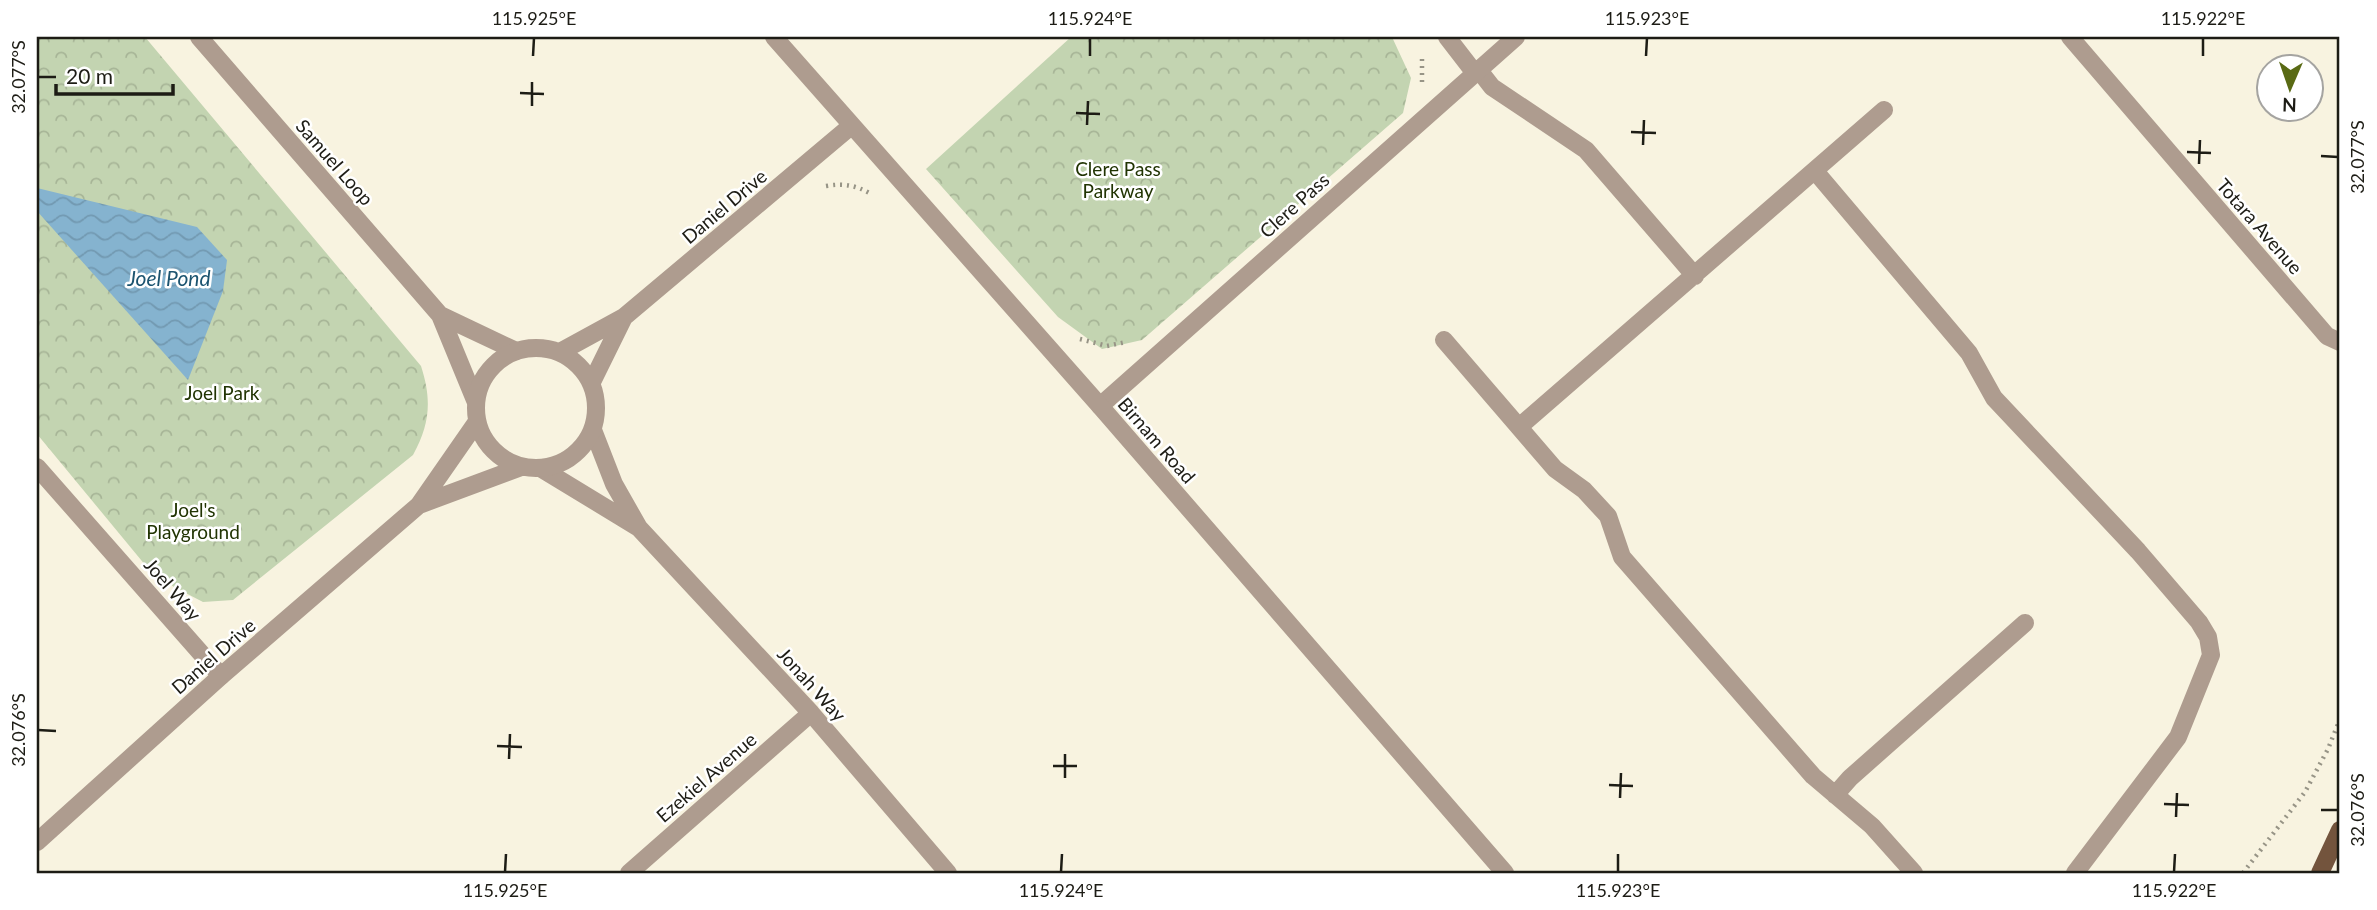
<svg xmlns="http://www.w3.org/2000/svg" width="2377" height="910" viewBox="0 0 2377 910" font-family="Lato,sans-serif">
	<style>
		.park { fill: url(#park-crowns) }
		.water { fill: url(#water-waves) }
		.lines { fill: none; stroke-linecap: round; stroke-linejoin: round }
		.path { stroke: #979486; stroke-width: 4.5; stroke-dasharray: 2 5; stroke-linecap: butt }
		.service { stroke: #ae9c8f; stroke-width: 18 }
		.minor { stroke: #ae9c8f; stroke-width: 18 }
		.tertiary { stroke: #ae9c8f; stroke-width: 18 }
		.primary { stroke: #73543d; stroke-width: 18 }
		.ticks { fill: none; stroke: #1d1c15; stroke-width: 2.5 }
		.labels { text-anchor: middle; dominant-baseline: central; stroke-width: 5; stroke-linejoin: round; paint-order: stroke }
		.street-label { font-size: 19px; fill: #1d1c15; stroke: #fff }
		.park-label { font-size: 19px; fill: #213403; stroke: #fff }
		.water-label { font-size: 21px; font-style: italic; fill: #1c5470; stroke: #fff }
		.neatline { fill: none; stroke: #1d1c15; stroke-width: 2.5 }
		.ticks-label { font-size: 18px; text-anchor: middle; fill: #1d1c15 }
	</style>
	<defs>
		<pattern id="park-crowns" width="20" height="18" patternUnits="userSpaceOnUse" patternTransform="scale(1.75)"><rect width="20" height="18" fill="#c3d4b1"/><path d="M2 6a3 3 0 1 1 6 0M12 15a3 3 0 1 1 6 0" fill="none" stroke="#a7b597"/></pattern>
		<pattern id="water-waves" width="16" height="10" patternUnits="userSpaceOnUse" patternTransform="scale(1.75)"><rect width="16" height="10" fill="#85b3cf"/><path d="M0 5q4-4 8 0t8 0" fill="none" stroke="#7299b1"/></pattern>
	</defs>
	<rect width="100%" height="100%" fill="#f8f3e0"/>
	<path class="park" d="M37,37H145L421,366C432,400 430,424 413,455L233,600L203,602L174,587L146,566L37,434Z
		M1071,37H1392L1411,78L1403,113L1142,340L1102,349L1058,317L926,169Z"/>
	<path class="water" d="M37,188L197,227L227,260L223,291L188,380L37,211Z"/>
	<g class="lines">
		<path class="path" d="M1422,82V56
			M826,186C844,183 855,185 871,194
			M1080,339L1107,346L1126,342
			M2243,873L2305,792L2328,749L2340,719"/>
		<path class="service" d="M1478,69L1492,87L1586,150L1695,276
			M1815,171L1969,353L1994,398L2138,551L2199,622L2208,637L2211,655L2178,737L2075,873
			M1444,340L1555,469L1584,490L1608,516L1622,557L1813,776L1872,826L1914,873
			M1519,427L1884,110
			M1835,795L1850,778L2025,623"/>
		<path class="minor" d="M199,37L440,315L475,400
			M1447,37L1474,72
			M2070,37L2327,336L2340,342
			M440,315L516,351
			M1100,406L1516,37
			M593,430L614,484L639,528L811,713L948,873
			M37,467L221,676
			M542,469L639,528
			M629,873L811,713"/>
		<path class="tertiary" d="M774,37L1100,406L1505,873
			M476 408a60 60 0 1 1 120 0a60 60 0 1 1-120 0Z
			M560,352L624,317L851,126
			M591,384L624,317
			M419,505L521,467
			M37,842L221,676L419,505L476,423"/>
		<path class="primary" d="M2320,873L2340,830"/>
	</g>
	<path class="ticks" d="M533,56L534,38M1090,56V38M1646,56L1647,38M2203,56V38M38,77H56M520,93L544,94M532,106V82M1076,113L1100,114M1087,125L1088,101M1631,132L1656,133M1643,145L1644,120M2187,152L2211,153M2321,156L2338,157M2199,164L2200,140M38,730L56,731M497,746L522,747M509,759L510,734M1053,766H1077M1065,778V754M1609,785L1633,786M1620,798L1621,773M2164,804L2189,805M2321,810H2338M2176,817L2177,793M505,872L506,854M1061,872L1062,854M1618,872V854M2174,872L2175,854"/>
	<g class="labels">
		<g class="street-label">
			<text transform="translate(335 162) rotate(49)">Samuel Loop</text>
			<text transform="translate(1294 205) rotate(-42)">Clere Pass</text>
			<text transform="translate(724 206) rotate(-40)">Daniel Drive</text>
			<text transform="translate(2260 226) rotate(49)">Totara Avenue</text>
			<text transform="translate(1157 440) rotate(49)">Birnam Road</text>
			<text transform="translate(173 589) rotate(49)">Joel Way</text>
			<text transform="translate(213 656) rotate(-41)">Daniel Drive</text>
			<text transform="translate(812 684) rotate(48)">Jonah Way</text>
			<text transform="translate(706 777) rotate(-41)">Ezekiel Avenue</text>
		</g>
		<g class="park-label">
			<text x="1118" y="168">Clere Pass<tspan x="1118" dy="22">Parkway</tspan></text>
			<text x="222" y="392">Joel Park</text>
			<text x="193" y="509">Joel's<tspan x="193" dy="22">Playground</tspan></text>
		</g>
		<g class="water-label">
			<text x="169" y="277">Joel Pond</text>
		</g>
	</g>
	<rect width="2377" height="910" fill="none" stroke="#ffffff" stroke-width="77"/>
	<g transform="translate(2290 88) rotate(182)"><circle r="33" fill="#ffffff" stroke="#a5a4a1" stroke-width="2"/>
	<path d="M0-5L12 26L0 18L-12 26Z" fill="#596a14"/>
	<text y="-10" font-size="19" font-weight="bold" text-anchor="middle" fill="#1d1c15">N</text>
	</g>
	<path d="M56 84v10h117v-10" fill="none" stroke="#1d1c15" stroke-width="3.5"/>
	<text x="66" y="84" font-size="21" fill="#1d1c15" stroke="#ffffff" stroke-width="5" paint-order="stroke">20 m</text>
	<rect x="38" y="38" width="2300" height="834" class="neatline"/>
	<g class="ticks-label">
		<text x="534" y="25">115.925°E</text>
		<text x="1090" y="25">115.924°E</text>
		<text x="1647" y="25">115.923°E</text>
		<text x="2203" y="25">115.922°E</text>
		<text transform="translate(19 77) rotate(-90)" y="6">32.077°S</text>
		<text transform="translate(2358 157) rotate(-90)" y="6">32.077°S</text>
		<text transform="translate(19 730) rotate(-90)" y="6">32.076°S</text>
		<text transform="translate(2358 810) rotate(-90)" y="6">32.076°S</text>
		<text x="505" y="897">115.925°E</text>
		<text x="1061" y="897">115.924°E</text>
		<text x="1618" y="897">115.923°E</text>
		<text x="2174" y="897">115.922°E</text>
	</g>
</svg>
